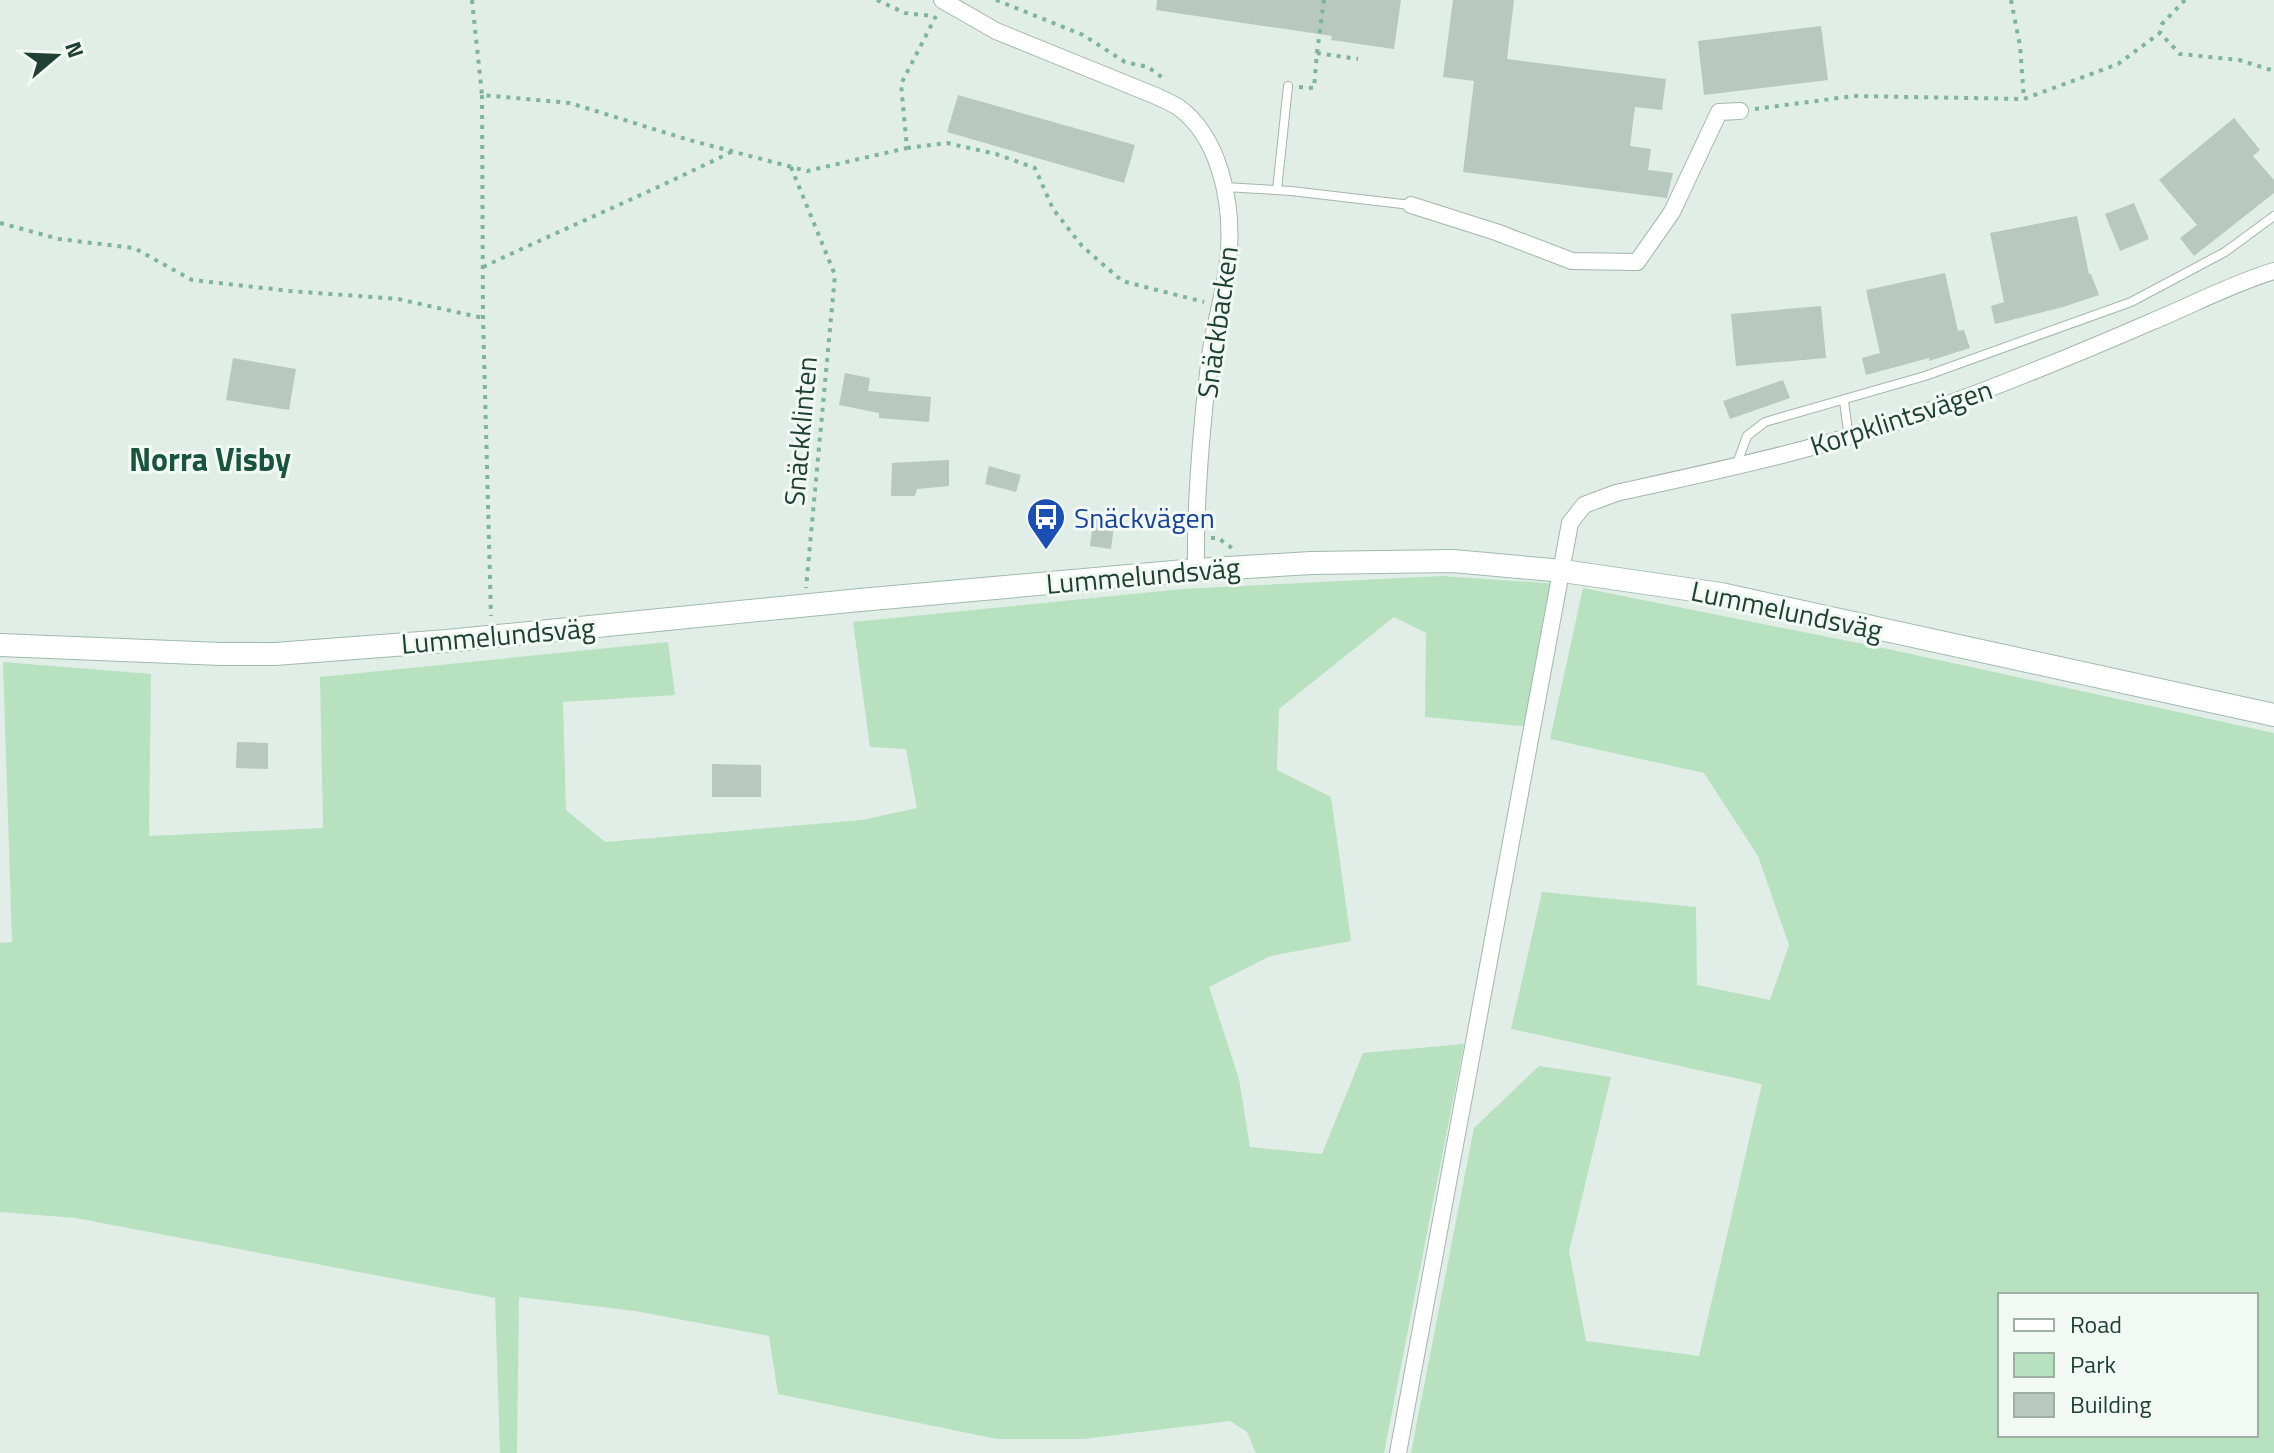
<svg xmlns="http://www.w3.org/2000/svg" width="2274" height="1453" viewBox="0 0 2274 1453" font-family="'Titillium Web',sans-serif">
	<style>
		.green { fill: #b7e1bf; fill-rule: evenodd }
		.building { fill: #b6c8bf }
		.lines { fill: none; stroke-linecap: round; stroke-linejoin: round }
		.lane-casing { stroke: #a3b6ae; stroke-width: 10 }
		.street-casing { stroke: #a3b6ae; stroke-width: 18 }
		.secondary-casing { stroke: #9ebaae; stroke-width: 24 }
		.path { stroke: #7eb49f; stroke-width: 4; stroke-dasharray: 4 6; stroke-linecap: butt }
		.lane { stroke: #fff; stroke-width: 8 }
		.street { stroke: #fff; stroke-width: 16 }
		.secondary { stroke: #fff; stroke-width: 22 }
		.labels { text-anchor: middle; dominant-baseline: central; stroke-width: 6; stroke-linejoin: round; paint-order: stroke }
		.street-label { font-size: 28px; fill: #1f4035; stroke: #f2f9f5 }
		.transit-label { font-size: 28px; fill: #164399; stroke: #f2f9f5; text-anchor: start }
		.quarter-label { font-size: 32px; font-weight: bold; fill: #195441; stroke: #f2f9f5 }
	</style>
	<rect width="100%" height="100%" fill="#e1ede7"/>
	<path class="green" d="M1442,576L1559,584L1532,727L1425,717L1426,633L1394,617L1279,709L1277,770L1331,797L1351,941L1270,956L1209,987L1239,1079L1250,1147L1322,1154L1363,1053L1464,1044L1384,1453H1256L1247,1432L1230,1421L1083,1439H997L778,1394L769,1336L635,1311L519,1297L517,1453H500L495,1298L76,1218L0,1212V943L12,942L3,662L151,674L149,836L323,828L320,677L668,642L675,695L563,702L566,810L605,842L862,820L917,808L906,749L870,747L853,622L1182,589Z
		M1583,588L1888,649L2274,733V1453H1411L1474,1128L1539,1066L1611,1077L1569,1251L1586,1341L1699,1356L1762,1084L1511,1029L1542,892L1696,907L1697,985L1770,1000L1789,945L1758,856L1704,773L1550,739ZM2000,1295H2256V1435H2000Z"/>
	<path class="building" d="M1157,0H1401L1394,49L1331,40L1332,36L1156,10Z
		M1453,0H1514L1507,59L1666,79L1662,110L1635,107L1630,146L1651,149L1648,170L1673,173L1667,198L1463,172L1474,81L1443,77Z
		M1821,26L1828,80L1704,95L1698,41Z
		M958,95L1135,145L1124,183L947,132Z
		M2234,118L2260,150L2253,156L2274,180V193L2194,256L2180,238L2197,225L2159,180Z
		M2134,203L2149,239L2120,251L2105,214Z
		M2077,216L2089,274H2091L2099,295L2063,307L1995,324L1991,306L2004,302L1990,233Z
		M1945,273L1958,331L1964,330L1970,348L1929,361V358L1866,375L1862,358L1880,353L1866,290Z
		M1821,306L1826,358L1736,366L1731,314Z
		M233,358L296,369L289,410L226,400Z
		M845,373L870,378L868,391L931,397L929,422L879,418V413L839,405Z
		M1783,380L1790,398L1730,419L1723,401Z
		M949,460V486L917,489L915,496H891L892,463Z
		M989,466L1021,475L1016,492L985,484Z
		M1094,515L1115,517L1111,549L1090,546Z
		M237,742L268,743V769L236,768Z
		M712,764L761,765V797H712Z"/>
	<g class="lines">
		<g class="lane-casing">
			<path id="lane" d="M1225,187L1291,191L1411,205
				M1277,190L1288,86
				M1844,401L1849,439
				M1736,466L1747,436L1765,422L1925,376L2131,302L2225,252L2274,216"/>
		</g>
		<g class="street-casing">
			<path id="street" d="M942,0L996,31L1156,96C1163,99 1171,103 1178,107C1220,137 1232,202 1229,250C1227,288 1213,326 1209,364C1201,432 1195,502 1196,570
				M1411,205L1496,232L1572,261L1637,262L1672,212L1719,112L1740,111
				M1398,1453L1570,523L1584,505L1616,493C1720,470 1825,448 1926,412C2002,385 2077,354 2151,322C2192,305 2231,284 2274,271"/>
		</g>
		<g class="secondary-casing">
			<path id="secondary" d="M0,645L221,654H275L447,641L860,600L1196,570L1311,563L1453,561L1563,571L1721,594L2274,715"/>
		</g>
		<path class="path" d="M472,0L482,95L570,103L689,140L807,171L907,148L901,84L936,16
			M877,0L905,13L932,16
			M996,0L1083,35L1125,62L1148,67L1163,78V81
			M2011,0L2020,46L2024,99
			M2185,0L2162,24L2160,33L2180,54L2239,60L2274,71
			M1317,53L1324,0
			M1299,87L1314,88L1317,53L1358,59
			M482,95L483,318L491,616
			M1755,109L1854,96L2024,99L2118,64L2160,33
			M907,148L947,143L996,154L1035,168L1053,209L1082,246L1122,281L1204,302
			M791,167L835,275L806,588
			M0,223L59,239L134,248L192,280L290,291L398,299L483,318
			M483,267C565,228 649,193 731,152
			M1211,538H1218L1232,548"/>
		<use href="#lane" class="lane"/>
		<use href="#street" class="street"/>
		<use href="#secondary" class="secondary"/>
	</g>
	<defs>
		<g id="bus-pin" transform="scale(2)"><path d="M0 17L-7.5 6A9.5 9.5 0 1 1 7.5 6Z" fill="#1a4fb4" stroke="#f2f9f5"/><path d="M-5-6H5V4H4V6H2V4H-2V6H-4V4H-5ZM-3.5-4V0h7V-4ZM-3.5 1.2v1.5H-2V1.2ZM2 1.2v1.5H3.5V1.2Z" fill="#fff"/></g>
	</defs>
	<g fill-rule="evenodd">
		<use href="#bus-pin" x="1046" y="517"/>
	</g>
	<g class="labels">
		<g class="street-label">
			<text transform="translate(1217 322) rotate(-82)">Snäckbacken</text>
			<text transform="translate(1901 417) rotate(-18)">Korpklintsvägen</text>
			<text transform="translate(800 431) rotate(-85)">Snäckklinten</text>
			<text transform="translate(1143 575) rotate(-5)">Lummelundsväg</text>
			<text transform="translate(1787 610) rotate(12)">Lummelundsväg</text>
			<text transform="translate(498 635) rotate(-5)">Lummelundsväg</text>
		</g>
		<g class="transit-label">
			<text x="1074" y="517">Snäckvägen</text>
		</g>
		<g class="quarter-label">
			<text x="210" y="459">Norra Visby</text>
		</g>
	</g>
	<rect x="1998" y="1293" width="260" height="144" fill="#f2f9f5" stroke="#9eafa8" stroke-width="2"/>
	<rect x="2014" y="1319" width="40" height="12" fill="#ffffff" stroke="#9eafa8" stroke-width="2"/>
	<text x="2070" y="1333" font-size="24" fill="#1f4035">Road</text>
	<rect x="2014" y="1353" width="40" height="24" fill="#b7e1bf" stroke="#9eafa8" stroke-width="2"/>
	<text x="2070" y="1373" font-size="24" fill="#1f4035">Park</text>
	<rect x="2014" y="1393" width="40" height="24" fill="#b6c8bf" stroke="#9eafa8" stroke-width="2"/>
	<text x="2070" y="1413" font-size="24" fill="#1f4035">Building</text>
	<g transform="translate(56 56) rotate(71)" stroke="#f2f9f5" stroke-width="6" paint-order="stroke">
	<path d="M0-6L14 30L0 20L-14 30Z" fill="#1f4035"/>
	<text y="-12" font-size="22" font-weight="bold" text-anchor="middle" fill="#1f4035">N</text>
	</g>
</svg>
